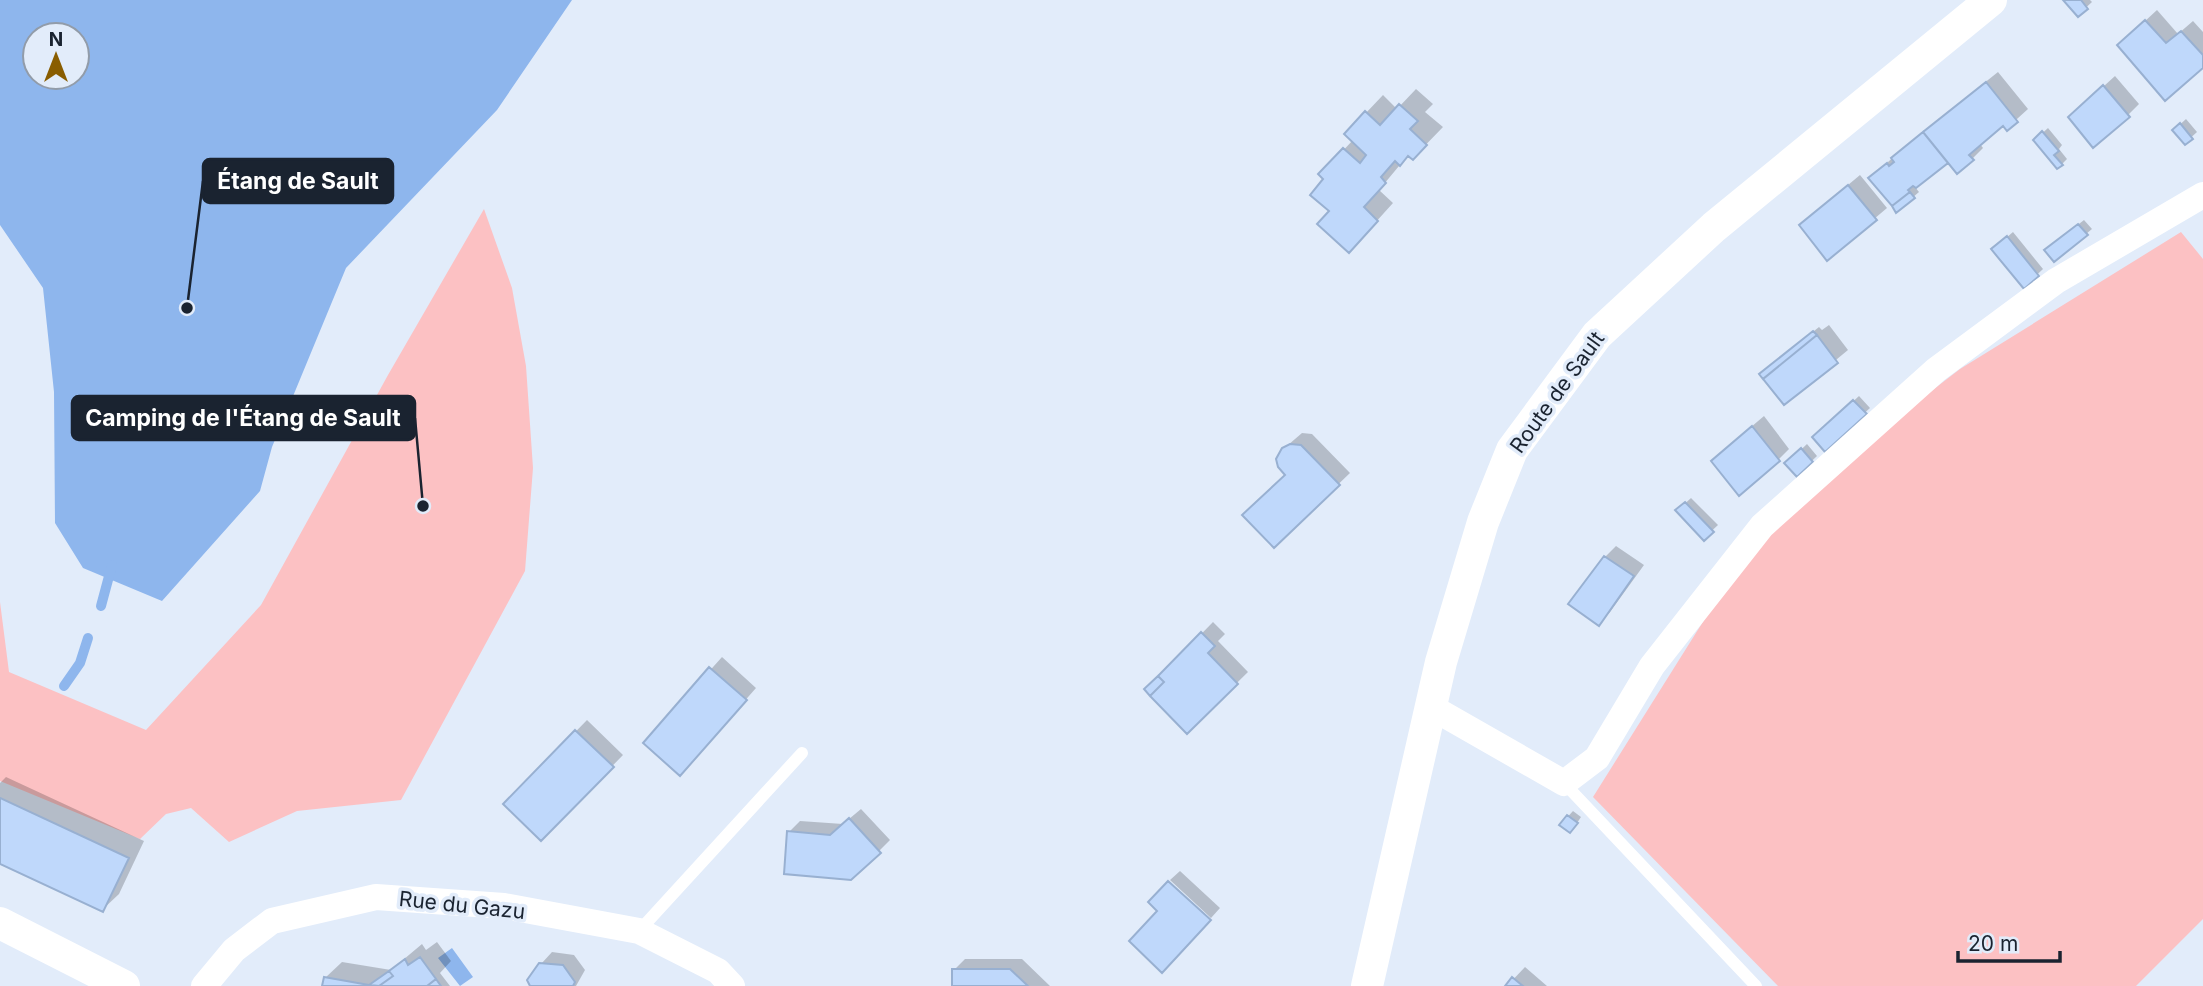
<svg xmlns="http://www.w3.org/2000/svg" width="2203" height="986" viewBox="0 0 2203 986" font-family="Inter,sans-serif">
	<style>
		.green { fill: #fcc1c3 }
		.water { fill: #8eb6ed; fill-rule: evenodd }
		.shadow { fill: #0003 }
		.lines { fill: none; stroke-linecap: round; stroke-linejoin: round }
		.stream { stroke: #8eb6ed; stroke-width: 10 }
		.building { fill: #bfd8fb; stroke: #98b0d1; stroke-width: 2 }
		.service { stroke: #fff; stroke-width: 12 }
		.minor { stroke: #fff; stroke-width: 26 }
		.tertiary { stroke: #fff; stroke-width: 32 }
		.labels { text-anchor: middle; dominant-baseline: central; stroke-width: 7; stroke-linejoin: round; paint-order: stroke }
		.street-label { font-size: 21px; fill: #1a2330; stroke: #e2ecfa }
		.leader { fill: none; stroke: #1a2330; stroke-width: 2.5 }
		.callout-dot { fill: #1a2330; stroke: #e2ecfa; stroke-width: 2.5 }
		.callout { fill: #1a2330; stroke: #1a2330; stroke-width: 2.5 }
		.callout-label { font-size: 23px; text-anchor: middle; font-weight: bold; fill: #fff }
	</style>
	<rect width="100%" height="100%" fill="#e2ecfa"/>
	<path class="green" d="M484,209L512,288L526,366L533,468L525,571L401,800L297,811L229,842L191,808L166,814L140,839L0,781V602L9,672L146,730L261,605L388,375Z
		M2181,232L2203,259V919L2136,986H1778L1593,797L1770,515L1960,369Z"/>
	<path class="water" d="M0,0H572L497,110L346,268L272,447L260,491L162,601L83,568L55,523L54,392L43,288L0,225ZM77,35V77H35V35Z
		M452,948L473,977L460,986L438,958Z"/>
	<path class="shadow" d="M2065,0H2090L2092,2L2078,15Z
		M2157,10L2178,34L2193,21L2203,32V66L2131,34Z
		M1998,72L2028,109L2007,128L2004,123L1980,144L1983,148L1972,159L1948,160L1915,187L1919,192L1897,211L1871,178L1904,147Z
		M2115,76L2139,104L2128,115L2082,106Z
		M1416,89L1433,104L1425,112L1443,127L1413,158L1409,154L1379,190L1393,203L1365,234L1331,211L1326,179L1321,174L1353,140L1346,134L1383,95L1397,109Z
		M2186,119L2197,132L2185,143L2174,130Z
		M2048,128L2062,145L2059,149L2067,159L2062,164L2035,140Z
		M1860,175L1887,208L1828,258L1812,215Z
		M2084,220L2092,229L2086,234L2052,245Z
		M2013,232L2043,269L2024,287L1999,244Z
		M1829,325L1848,350L1785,402L1767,369L1819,327L1822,330Z
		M1859,396L1870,408L1825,449L1815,437Z
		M1764,416L1789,449L1778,460L1724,450Z
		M1302,433L1312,434L1350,473L1274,546L1287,475L1281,451Z
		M1807,444L1817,456L1797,475L1787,463Z
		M1691,498L1718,525L1704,538L1678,510Z
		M1616,546L1644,565L1610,612L1599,623L1605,557Z
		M1213,622L1225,634L1218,641L1248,672L1187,732L1164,672Z
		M722,657L756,688L691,762L645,743Z
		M587,720L623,755L541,839L505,804Z
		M6,777L144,841L119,894L102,910L0,862V783Z
		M861,809L890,840L879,851L789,832L800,821L843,824Z
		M1573,811L1581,817L1575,826L1561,824Z
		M1180,871L1220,908L1211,918L1170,880Z
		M437,942L451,961L440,973L450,986H324L325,978L342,962L391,970L422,944L426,950Z
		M552,952L574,955L585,970L576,986H532L541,964Z
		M965,959H1022L1050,986H954V970Z
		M1525,967L1547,986H1507Z"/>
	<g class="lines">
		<path class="stream" d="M101,606L112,565
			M64,686L80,663L88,638"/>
	</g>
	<path class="building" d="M2063,0H2081L2088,9L2078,17Z
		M2145,20L2166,43L2181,31L2203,55V68L2165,101L2117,45Z
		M1986,82L2018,122L2007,131L2003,126L1969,155L1974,160L1957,174L1923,132Z
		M2103,85L2130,117L2093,148L2068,117Z
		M1399,104L1418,121L1410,129L1427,145L1413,160L1408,156L1400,166L1395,161L1381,177L1386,183L1364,207L1378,221L1349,253L1317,224L1329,211L1310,195L1323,179L1318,174L1343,148L1360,163L1366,155L1344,134L1365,111L1380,125Z
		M2180,123L2193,139L2185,145L2172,130Z
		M2042,131L2059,151L2054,155L2063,165L2057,169L2033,140Z
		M1923,132L1948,163L1916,188L1913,186L1908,190L1910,192L1892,206L1868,178L1887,163L1889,166L1894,162L1891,158Z
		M1848,185L1877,220L1827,261L1799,225Z
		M1910,192L1915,198L1896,213L1892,206Z
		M2078,224L2088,235L2054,262L2044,250Z
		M2007,236L2039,276L2024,289L1991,249Z
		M1813,331L1817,335L1763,379L1759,374Z
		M1817,335L1838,363L1784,405L1763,379Z
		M1853,400L1867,414L1825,452L1812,437Z
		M1752,426L1780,461L1739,496L1711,461Z
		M1290,444L1301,445L1340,485L1274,548L1242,515L1285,475L1278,467L1276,459L1282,448Z
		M1801,448L1813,462L1797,477L1784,463Z
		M1685,502L1714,532L1704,541L1675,510Z
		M1604,556L1634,576L1599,626L1568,604Z
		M1201,632L1215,646L1208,653L1238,684L1187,734L1150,696L1164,682L1158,676Z
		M709,667L747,700L680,776L643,743Z
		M1158,676L1164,682L1150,696L1144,689Z
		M575,730L614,767L541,841L503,804Z
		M0,798L129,858L103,912L0,864Z
		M1567,815L1578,823L1570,833L1559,825Z
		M849,818L881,853L851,880L784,874L787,831L830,835Z
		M1168,881L1211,920L1162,973L1129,941L1157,911L1148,902Z
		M420,957L436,979L427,986H379L393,976L389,971L405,959L408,965Z
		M539,963L563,965L575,982L573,986H530L527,980Z
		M952,969H1010L1028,986H952Z
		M389,971L393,976L379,986L369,985Z
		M324,977L369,985L377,986H322Z
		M1512,977L1523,986H1505Z
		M436,979L441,986H427Z"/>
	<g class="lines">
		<path class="service" d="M1564,783L1756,986
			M639,931L802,753"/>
		<path class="minor" d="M1431,707L1564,783L1597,758L1652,666L1762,526L1936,370L2056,281L2203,195
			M204,986L234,950L272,921L376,897L504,906L639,931L718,971L732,986"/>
		<path class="tertiary" d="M0,923L124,986
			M1367,986L1441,662L1483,522L1512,450L1597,335L1714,227L1991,0"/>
	</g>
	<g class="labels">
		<g class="street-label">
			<text transform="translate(1557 392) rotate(-54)">Route de Sault</text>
			<text transform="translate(462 905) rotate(6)">Rue du Gazu</text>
		</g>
	</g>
	<path class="leader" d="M187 308L203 181M423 506L415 418"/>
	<g class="callout-dot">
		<circle cx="187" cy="308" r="7"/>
		<circle cx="423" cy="506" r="7"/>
	</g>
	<g class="callout">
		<rect x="203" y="159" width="190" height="44" rx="7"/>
		<rect x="72" y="396" width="343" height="44" rx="7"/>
	</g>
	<g class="callout-label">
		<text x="298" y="189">Étang de Sault</text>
		<text x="243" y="426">Camping de l'Étang de Sault</text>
	</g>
	<g transform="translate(56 56)"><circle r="33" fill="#e2ecfa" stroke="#929ca9" stroke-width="2"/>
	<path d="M0-5L12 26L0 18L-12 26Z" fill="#895d00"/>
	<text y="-10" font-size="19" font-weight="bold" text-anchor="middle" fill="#1a2330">N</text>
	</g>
	<path d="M1958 951v10h102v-10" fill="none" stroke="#1a2330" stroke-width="3.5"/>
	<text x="1968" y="951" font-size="21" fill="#1a2330" stroke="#e2ecfa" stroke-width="5" paint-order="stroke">20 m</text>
</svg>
